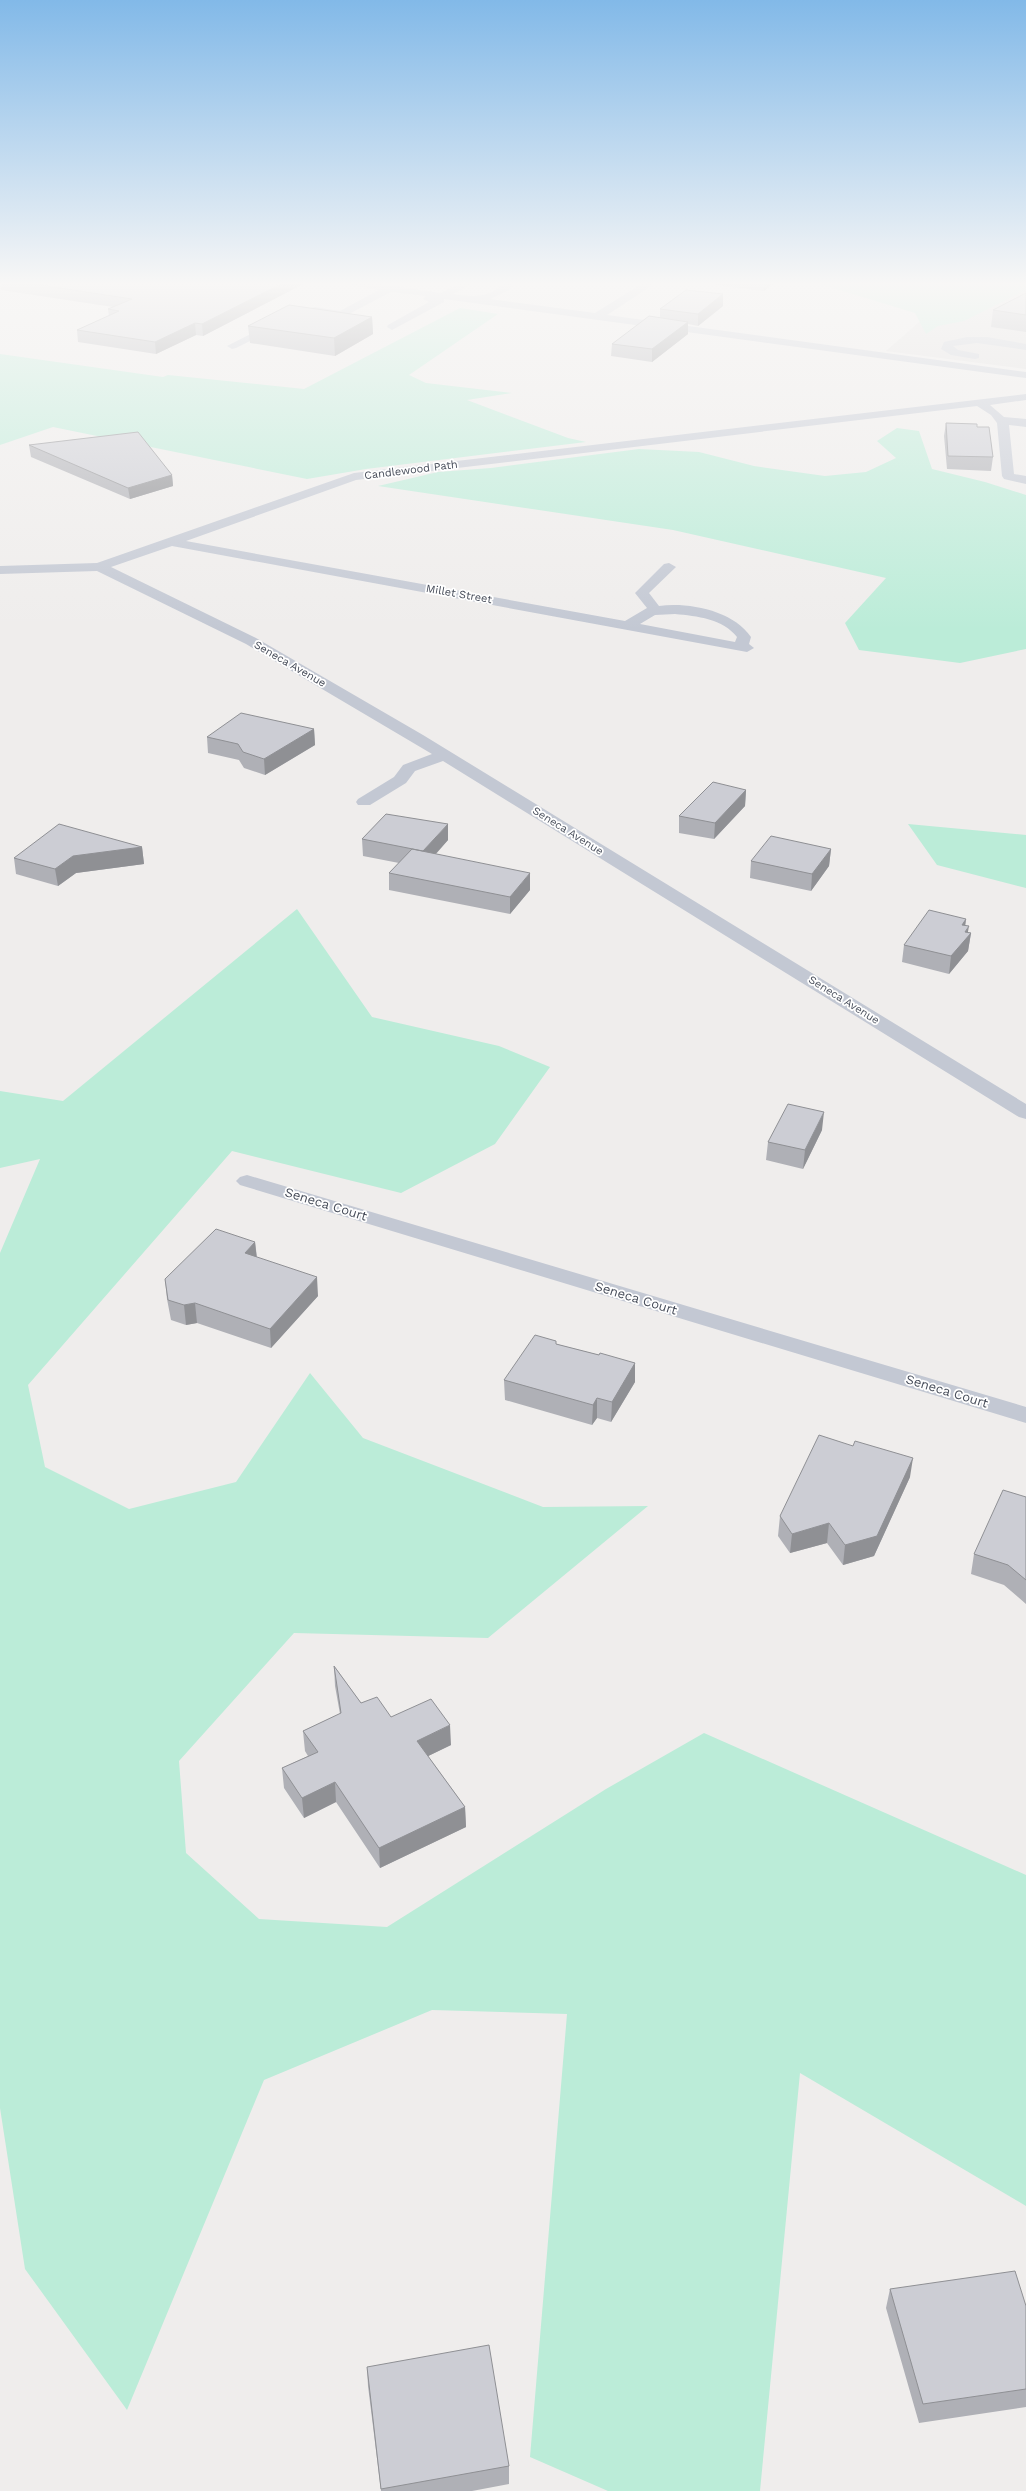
<svg xmlns="http://www.w3.org/2000/svg" width="1026" height="2491" viewBox="0 0 1026 2491" font-family="'Work Sans',sans-serif">
	<style>
		.education { fill: #e0dede }
		.green { fill: #bbecd8 }
		.lines { fill: none; stroke-linecap: round; stroke-linejoin: round }
		.minor { fill: #c3c8d3; fill-rule: evenodd }
		.wall { fill: #afb0b6 }
		.shaded-wall { fill: #8f9094 }
		.building { fill: #cccdd4; stroke: #8f9094 }
		.labels { text-anchor: middle; dominant-baseline: central; stroke-width: 3.5; stroke-linejoin: round; paint-order: stroke }
		.far-street-label { font-size: 11px; fill: #464c59; stroke: #fff }
		.street-label { font-size: 13px; fill: #464c59; stroke: #fff }
	</style>
	<rect width="100%" height="100%" fill="#efedec"/>
	<path class="education" d="M966,281H1026V369L886,351Z"/>
	<path class="green" d="M810,281H1026V290L964,321L938,326L926,334L915,313Z
		M460,308L498,314L409,375L426,383L512,393L467,400L568,438L586,442L366,469L307,479L53,427L0,445V354L163,377L168,375L304,389Z
		M897,428L919,431L932,469L985,482L1026,495V649L960,663L859,650L845,623L886,578L673,530L378,486L438,472L491,468L639,449L699,452L754,466L825,476L866,472L896,458L877,441Z
		M908,824L1026,835V888L937,865Z
		M297,909L372,1017L499,1046L550,1067L495,1144L401,1193L232,1151L28,1385L45,1467L129,1509L236,1482L310,1373L363,1438L543,1507L648,1506L488,1638L294,1633L179,1761L186,1853L259,1919L387,1927L606,1789L704,1733L1026,1875V2206L800,2073L760,2491H608L530,2457L567,2014L432,2010L264,2080L127,2410L25,2269L0,2108V1253L40,1159L0,1168V1091L63,1101Z"/>
	<g class="lines">
		<path class="minor" d="M329,281H359L441,293L463,281H477L453,294C471,297 492,299 505,281H515L509,290L490,299L595,313L646,281H659L607,315L1026,372V378L444,299V302L392,330L387,327L388,325L429,302L423,299L426,296L391,292L345,316L311,312V308L315,307L340,311L379,290Z
			M276,321L281,324L280,326L236,348L232,349L227,346Z
			M967,337H987L1026,344V350L977,343L953,346L958,350L979,354V358L975,359L951,355L941,349L944,342Z
			M1026,394V400L990,405L1004,417L1026,419V427L1009,425L1014,474L1026,476V484L1004,479L1002,476L997,423L991,415L977,406L356,480L186,541L625,621L647,608L635,593L664,564L669,563L676,567L649,593L659,606C690,602 733,611 751,637L749,644L754,648L747,652L172,546L111,567L256,638L423,735L1026,1104V1119L1019,1117L443,761L415,771L406,783L370,805H358L356,802L358,799L394,777L403,765L432,754L246,644L97,571L0,574V566L97,563L354,473ZM675,614C697,616 723,619 737,637L735,642L640,624L655,615Z
			M247,1175L1026,1407V1423L240,1185L236,1181L240,1177Z"/>
	</g>
	<path class="wall" d="M0,281H309L203,336L196,335L156,354L78,342L77,330L109,316L108,309L113,307L1,290Z
		M715,281H777L764,291L715,285Z
		M1026,293V332L991,327L993,310Z
		M723,294V306L698,326L688,324V334L652,362L611,356L612,344L660,318V309Z
		M372,317L373,334L335,356L250,343L248,326Z
		M946,423L977,427L993,457L991,471L947,469L944,436Z
		M29,445L172,475L173,486L130,499L31,457Z
		M314,729L315,745L265,775L244,768L239,760L208,753L207,737Z
		M746,790L745,806L714,839L679,833V816Z
		M362,839L448,840L436,854L530,890L510,914L389,890V873L399,863L363,856Z
		M142,847L144,864L76,873L58,886L16,874L14,858Z
		M831,849L829,866L811,891L750,878L751,861Z
		M966,919L965,925L968,932L971,933L968,951L949,974L902,962L904,945Z
		M822,1130L803,1169L766,1160L768,1142Z
		M255,1242L257,1257L318,1296L271,1348L197,1323L186,1325L171,1320L167,1299L165,1279Z
		M556,1344L599,1355L635,1363V1382L611,1422L597,1418L592,1425L505,1400L504,1380Z
		M910,1477L874,1556L843,1565L827,1543L790,1553L778,1536L780,1516Z
		M1026,1497V1604L1004,1585L971,1574L974,1554Z
		M334,1666L361,1703L451,1745L428,1756L465,1807L466,1827L380,1868L336,1802L304,1818L284,1788L282,1768L308,1756L305,1751L303,1731L340,1714L335,1686Z
		M890,2289L1026,2306V2407L919,2423L886,2308Z
		M367,2367L509,2466V2484L472,2491H381L368,2386Z"/>
	<path class="shaded-wall" d="M287,281H309L203,336L202,324Z
		M764,281H777L764,291Z
		M723,294V306L698,326V314Z
		M372,317L373,334L335,356L334,338Z
		M688,322V334L652,362V349Z
		M195,323L196,335L156,354L155,342Z
		M172,475L173,486L130,499L128,488Z
		M314,729L315,745L265,775L264,759Z
		M746,790L745,806L714,839L715,823Z
		M448,824V840L423,868V851Z
		M142,847L144,864L76,873L58,886L55,869L73,856Z
		M831,849L829,866L811,891L812,874Z
		M530,873V890L510,914V897Z
		M966,919L964,936L962,925Z
		M969,926L967,937L971,933L968,951L949,974L951,956Z
		M824,1112L822,1130L803,1169L805,1150Z
		M255,1242L257,1261L245,1253Z
		M317,1277L318,1296L271,1348L270,1329Z
		M195,1303L197,1323L186,1325L184,1305Z
		M635,1363V1382L611,1422L612,1402Z
		M597,1398V1418L592,1425L593,1405Z
		M913,1458L910,1477L874,1556L843,1565L845,1545Z
		M829,1523L827,1543L790,1553L792,1534Z
		M450,1725L451,1745L418,1761L417,1741Z
		M335,1782L336,1802L304,1818L302,1798Z
		M465,1807L466,1827L380,1868L379,1848Z"/>
	<path class="building" d="M14,281H287L202,324L195,323L155,342L77,330L119,311L108,309L132,299Z
		M686,290L723,294L698,314L660,309Z
		M1026,293V315L993,310Z
		M289,305L372,317L334,338L248,326Z
		M649,316L688,322L652,349L612,344Z
		M946,423L977,424V427H989L993,457L948,456Z
		M138,432L172,475L128,488L29,445Z
		M241,713L314,729L264,759L243,752L238,744L207,737Z
		M713,782L746,790L715,823L679,816Z
		M386,814L448,824L423,851L362,839Z
		M59,824L142,847L73,856L55,869L14,858Z
		M771,836L831,849L812,874L751,861Z
		M412,849L530,873L510,897L389,873Z
		M929,910L966,919L962,925L969,926L965,932L971,933L951,956L904,945Z
		M788,1104L824,1112L805,1150L768,1142Z
		M216,1229L255,1242L245,1253L317,1277L270,1329L195,1303L184,1305L168,1300L165,1279Z
		M535,1335L556,1341V1344L599,1355L600,1353L635,1363L612,1402L597,1398L593,1405L504,1380Z
		M819,1435L853,1446L855,1441L913,1458L877,1536L845,1545L829,1523L792,1534L780,1516Z
		M1003,1490L1026,1497V1580L1008,1565L974,1554Z
		M334,1666L361,1703L377,1697L391,1717L431,1699L450,1725L417,1741L465,1807L379,1848L335,1782L302,1798L282,1768L318,1752L303,1731L341,1713Z
		M1015,2271L1026,2306V2389L923,2404L890,2289Z
		M489,2345L509,2466L381,2489L367,2367Z"/>
	<linearGradient id="sky" x2="0" y2="1"><stop stop-color="#82b9e8"/><stop offset="0.45" stop-color="#f8f7f6"/><stop offset="1" stop-color="#f8f7f6" stop-opacity="0"/></linearGradient>
	<rect width="1026" height="630" fill="url(#sky)"/>
	<g class="labels">
		<g class="far-street-label">
			<text transform="translate(411 470) rotate(-7)">Candlewood Path</text>
			<text transform="translate(459 594) rotate(10)">Millet Street</text>
			<text transform="translate(290 664) rotate(30)">Seneca Avenue</text>
			<text transform="translate(568 831) rotate(32)">Seneca Avenue</text>
			<text transform="translate(844 1000) rotate(32)">Seneca Avenue</text>
		</g>
		<g class="street-label">
			<text transform="translate(326 1204) rotate(17)">Seneca Court</text>
			<text transform="translate(636 1298) rotate(17)">Seneca Court</text>
			<text transform="translate(947 1391) rotate(17)">Seneca Court</text>
		</g>
	</g>
</svg>
